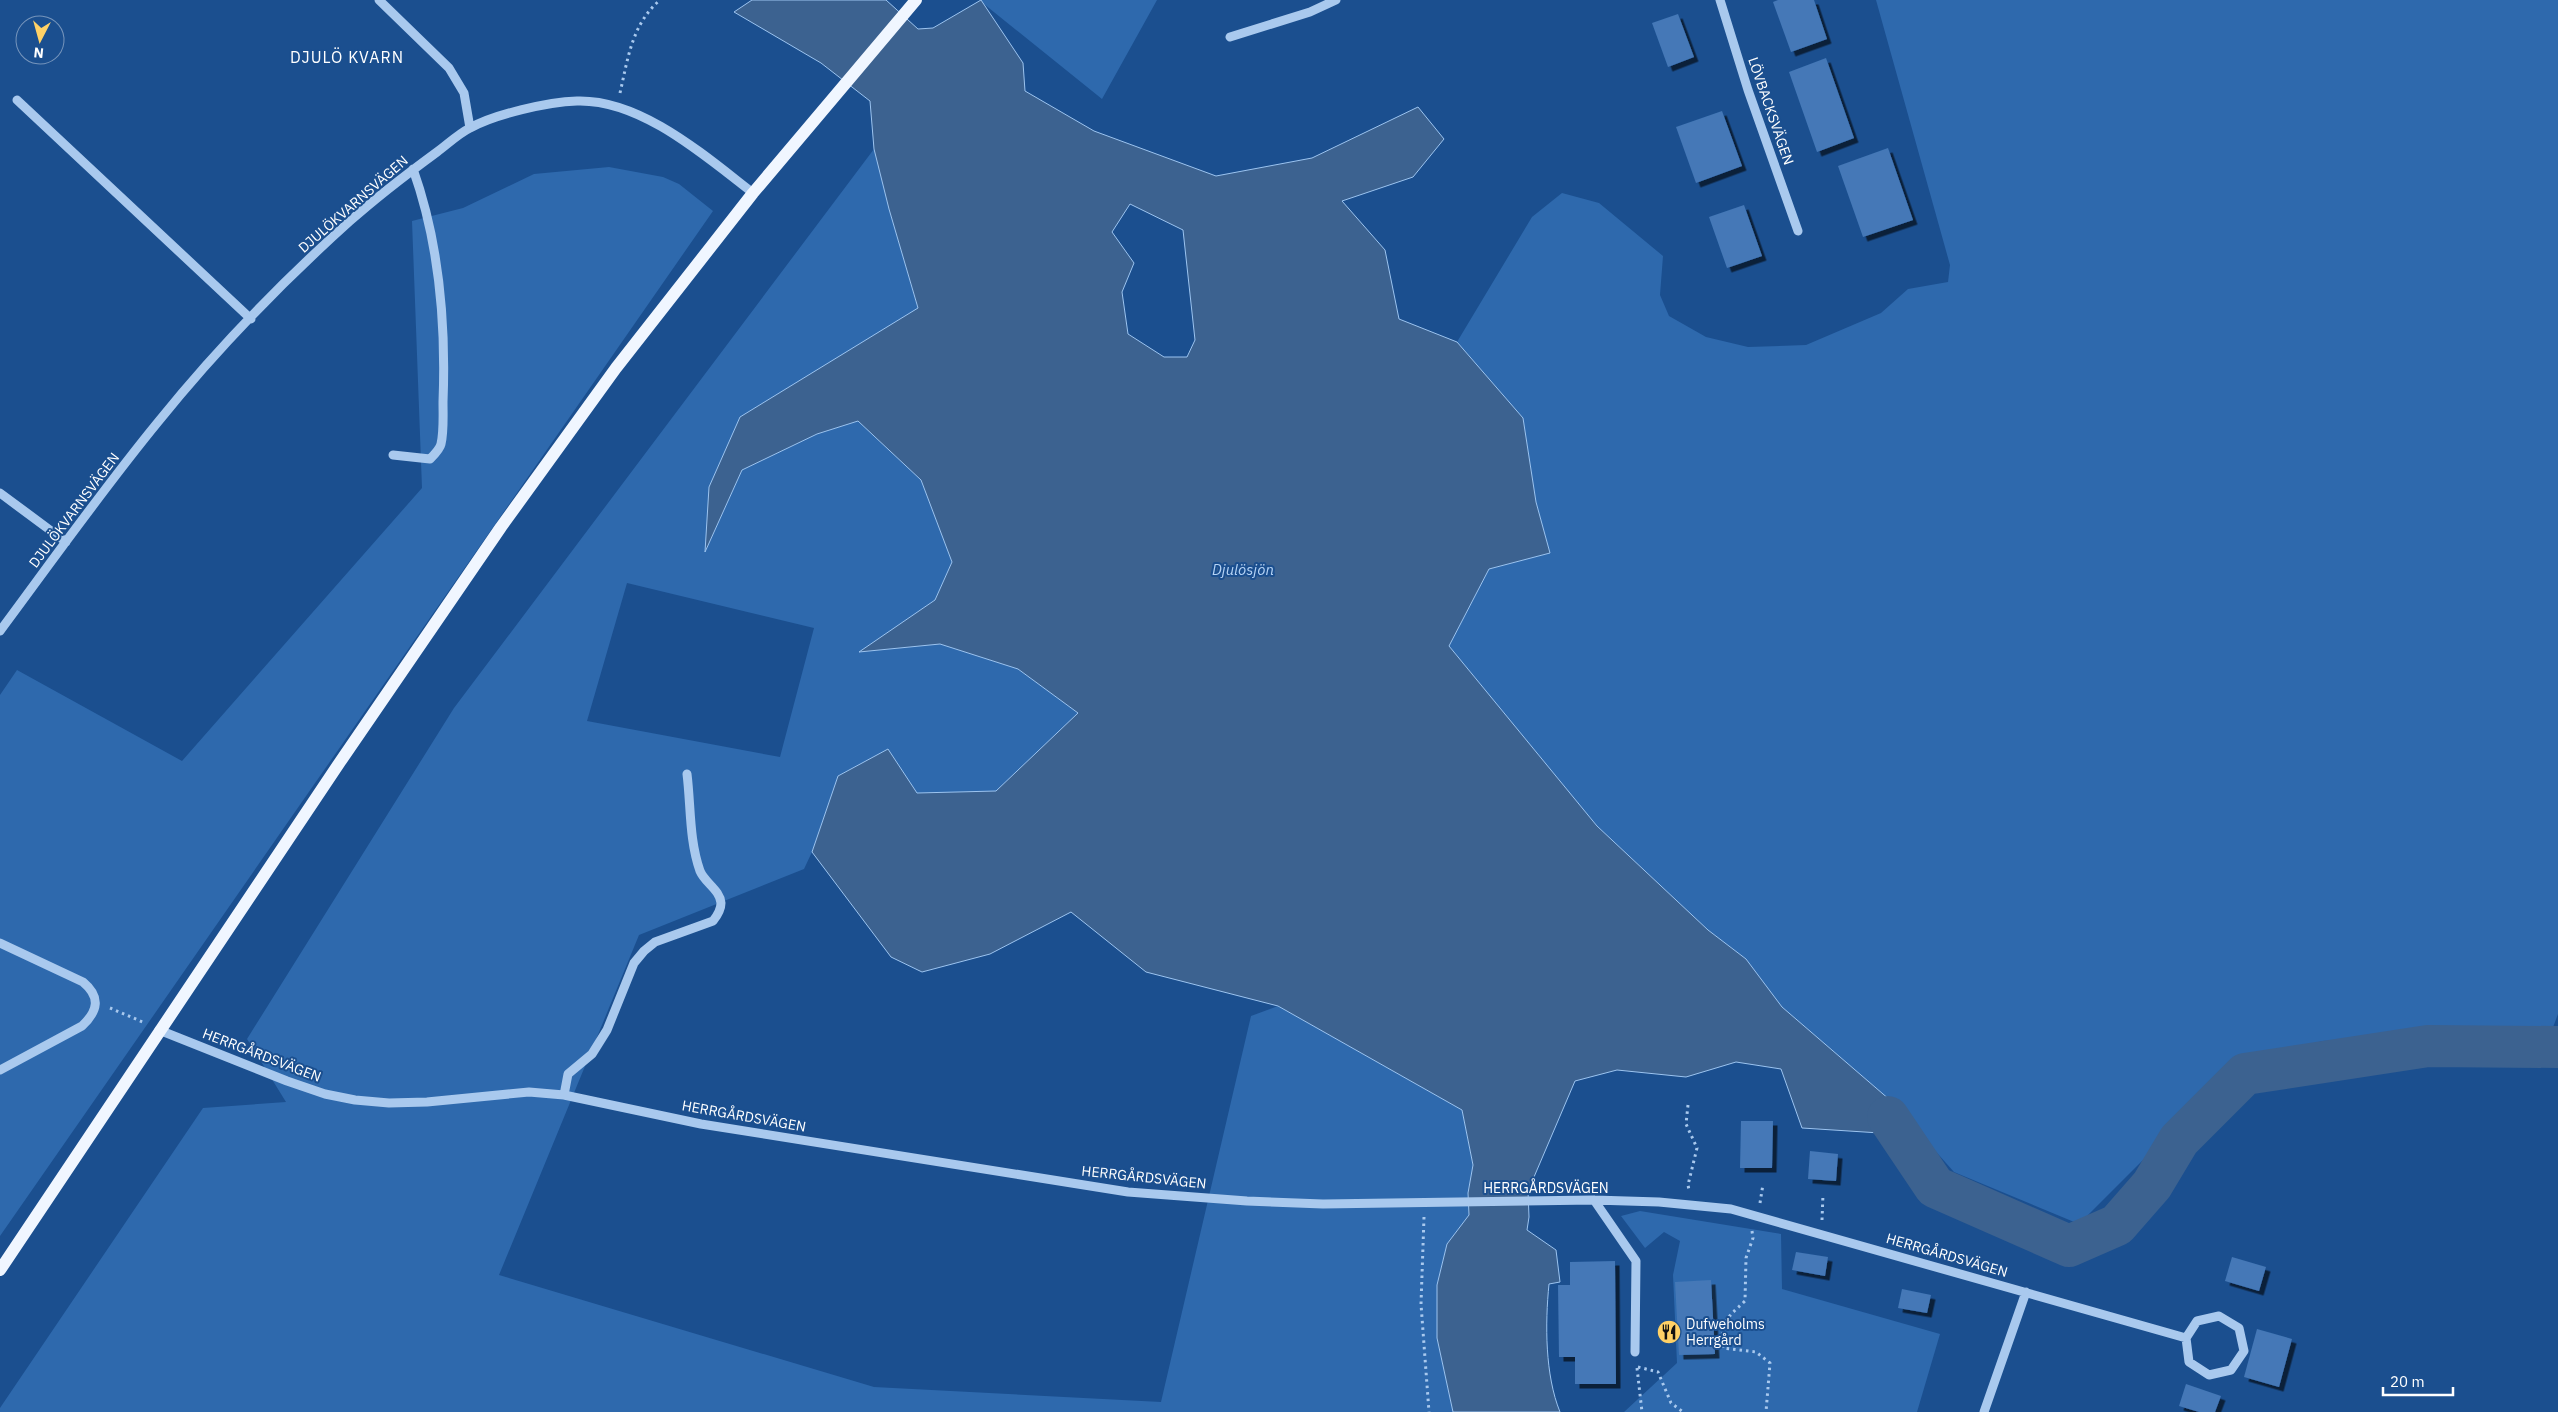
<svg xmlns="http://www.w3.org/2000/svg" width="2558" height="1412" viewBox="0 0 2558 1412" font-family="'IBM Plex Sans',sans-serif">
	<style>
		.green { fill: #2e69ad; fill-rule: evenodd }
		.water { fill: #3c6290; stroke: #9cc4f0; fill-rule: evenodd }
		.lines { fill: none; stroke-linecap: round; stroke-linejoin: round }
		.river { stroke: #3c6290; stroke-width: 42 }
		.building { fill: #4478b7; filter: url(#shadow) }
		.path { stroke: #a9c9ee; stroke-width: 3; stroke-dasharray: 2.5 4; stroke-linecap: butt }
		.minor { stroke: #a9c9ee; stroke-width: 9 }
		.major { stroke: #f0f6ff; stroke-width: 12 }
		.labels { text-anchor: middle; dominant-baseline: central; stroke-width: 4; stroke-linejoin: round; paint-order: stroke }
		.street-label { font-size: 14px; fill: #fff; stroke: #1b4f8f }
		.poi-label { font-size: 14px; fill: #fff; stroke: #1b4f8f; text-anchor: start }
		.water-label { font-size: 15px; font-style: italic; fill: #b5d3f5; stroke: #1b4f8f }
		.quarter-label { font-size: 16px; letter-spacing: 1px; fill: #fff; stroke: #1b4f8f }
	</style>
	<defs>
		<filter id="shadow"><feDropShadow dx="4.5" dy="4.5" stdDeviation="0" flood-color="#0009"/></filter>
	</defs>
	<rect width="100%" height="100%" fill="#1b4f8f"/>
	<path class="green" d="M979,0H1157L1102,99Z
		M1876,0H2558V1014L2552,1030L2323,1041L2243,1060L2079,1224L1954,1172L1890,1100L1782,1007L1746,959L1708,930L1597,826L1449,646L1489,569L1550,553L1536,502L1523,418L1457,342L1532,217L1562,193L1599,203L1663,256L1660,295L1669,316L1706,337L1748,347L1806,345L1881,313L1908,289L1948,282L1950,265Z
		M874,149L889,209L918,309L740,417L706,550L742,470L817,434L858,421L921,480L952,562L935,600L860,652L940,644L1018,669L1078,713L996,791L917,793L888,749L838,776L812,852L804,869L639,935L499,1275L874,1387L1161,1402L1251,1016L1278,1006L1462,1110L1473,1165L1468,1193L1469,1215L1447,1244L1437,1285V1338L1453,1412H0V1408L203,1108L286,1102L247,1039L454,708ZM627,583L814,628L780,757L587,721Z
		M609,167L663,177L679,184L713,211L0,1236V695L17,670L182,761L422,488L412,221L463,208L534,174Z
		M1640,1211L1781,1234L1782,1289L1940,1334L1917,1412H1624L1677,1363L1673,1275L1680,1241L1664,1232L1645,1248L1621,1216Z"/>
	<path class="water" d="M752,0H886L918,29L933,28L981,0L1023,63L1025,91L1094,131L1216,176L1312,158L1418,107L1444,139L1413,177L1342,201L1385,250L1399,319L1457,342L1523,418L1536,502L1550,553L1489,569L1449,646L1597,826L1708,930L1746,959L1782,1007L1890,1100L1888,1117L1880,1133L1802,1128L1781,1069L1736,1062L1686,1077L1617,1070L1575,1081L1528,1191L1529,1217L1527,1230L1556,1250L1560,1282L1549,1284C1545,1324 1545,1375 1560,1412H1453L1437,1338V1285L1447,1244L1469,1215L1468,1193L1473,1165L1462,1110L1278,1006L1146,972L1071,912L990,954L922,972L891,957L812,852L838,776L888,749L917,793L996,791L1078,713L1018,669L940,644L859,652L935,600L952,562L921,480L858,421L817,434L742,470L705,552L709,487L740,417L918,308L889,209L874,149L870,101L821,63L734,12ZM1130,204L1183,230L1195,340L1187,357H1164L1128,334L1122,292L1134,263L1112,232Z"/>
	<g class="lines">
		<path class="river" d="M1888,1117L1935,1187L2069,1246L2117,1225L2152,1185L2179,1140L2245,1074L2428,1046L2558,1047"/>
	</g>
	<path class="building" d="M1778,0H1814L1827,39L1791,52L1773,2Z
		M1678,14L1694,57L1668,67L1652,23Z
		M1826,58L1854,138L1817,152L1789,72Z
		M1722,111L1742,166L1696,183L1676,127Z
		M1888,148L1913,220L1863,237L1838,166Z
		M1744,205L1762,256L1727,268L1709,217Z
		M1741,1121H1773L1772,1168H1740Z
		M1810,1151L1838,1154L1836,1181L1808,1179Z
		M1796,1252L1828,1257L1825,1276L1792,1270Z
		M2232,1257L2266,1267L2259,1291L2225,1281Z
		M1615,1261L1616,1384H1575V1357H1559L1558,1285H1570V1262Z
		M1711,1280L1715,1354L1679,1355L1675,1282Z
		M1902,1289L1931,1295L1927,1313L1898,1308Z
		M2257,1329L2292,1339L2279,1387L2244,1377Z
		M2186,1384L2221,1396L2215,1412H2199L2179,1406Z"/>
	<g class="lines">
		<path class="path" d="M620,93C628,58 632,24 660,0
			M110,1008L145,1023
			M1688,1105L1686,1124L1697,1148L1688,1185L1689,1190
			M1760,1203L1763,1184
			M1424,1217L1421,1304L1429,1412
			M1822,1220L1823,1194
			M1752,1231L1753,1238L1746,1258L1745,1301C1726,1319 1721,1321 1723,1348L1756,1352L1770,1363L1766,1412
			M1638,1367L1658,1372L1671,1403L1683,1412
			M1637,1368L1642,1412"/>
		<path class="minor" d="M379,0L449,68L464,93L470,128
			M1720,0L1748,90L1798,231
			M1230,37L1310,12L1336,0
			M17,100L251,319
			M393,455L430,459C434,455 440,449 441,444C444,431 443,415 443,402C446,325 439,242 413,169
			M0,493L66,542
			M0,631C52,561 103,489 158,422C216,350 282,282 350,221C378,196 407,174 437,152C448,144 458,134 470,128C495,114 548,102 577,101C641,99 705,156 753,193
			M0,943L83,982C101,997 98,1011 82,1026L0,1070
			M159,1030L287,1081L325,1094L355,1100L389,1103L427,1102L529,1092L564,1095L701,1124L1128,1192L1247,1201L1323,1204L1594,1200L1659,1202L1731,1209L2186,1338
			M564,1095L568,1074L592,1054L607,1030L634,963L644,951L655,942L713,921C717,916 721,910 721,903C720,890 705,883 700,871C689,840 691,806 687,774
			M1594,1200L1636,1261L1635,1352
			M2219,1316L2239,1328L2244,1351L2231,1370L2209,1375L2189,1362L2186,1338L2197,1321Z
			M1984,1412L2026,1292"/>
		<path class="major" d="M0,1270L340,762L501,527L616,368L753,193L916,0"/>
	</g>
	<defs>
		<g id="restaurant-disc" transform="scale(1.25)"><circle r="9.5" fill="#ffd166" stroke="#1b4f8f"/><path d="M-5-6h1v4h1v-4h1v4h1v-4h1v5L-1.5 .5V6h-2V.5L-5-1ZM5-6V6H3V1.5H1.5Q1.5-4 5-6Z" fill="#111"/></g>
	</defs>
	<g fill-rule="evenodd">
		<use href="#restaurant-disc" x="1669" y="1332"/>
	</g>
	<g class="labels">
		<g class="street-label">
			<text transform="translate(1771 111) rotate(71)">LÖVBACKSVÄGEN</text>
			<text transform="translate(353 204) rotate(-41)">DJULÖKVARNSVÄGEN</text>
			<text transform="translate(74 510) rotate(-53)">DJULÖKVARNSVÄGEN</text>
			<text transform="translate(262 1055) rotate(21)">HERRGÅRDSVÄGEN</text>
			<text transform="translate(744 1116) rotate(10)">HERRGÅRDSVÄGEN</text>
			<text transform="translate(1144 1177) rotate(6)">HERRGÅRDSVÄGEN</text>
			<text x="1546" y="1188">HERRGÅRDSVÄGEN</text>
			<text transform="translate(1947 1255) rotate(16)">HERRGÅRDSVÄGEN</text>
		</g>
		<g class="poi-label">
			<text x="1686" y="1324">Dufweholms<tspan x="1686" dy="16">Herrgård</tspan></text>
		</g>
		<g class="water-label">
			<text x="1243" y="569">Djulösjön</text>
		</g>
		<g class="quarter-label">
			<text x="347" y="57">DJULÖ KVARN</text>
		</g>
	</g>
	<g transform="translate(40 40) rotate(186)"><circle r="24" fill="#1b4f8f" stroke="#7695bc"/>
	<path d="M0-4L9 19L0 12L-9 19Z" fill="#ffd166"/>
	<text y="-8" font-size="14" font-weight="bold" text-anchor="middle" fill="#ffffff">N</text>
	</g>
	<path d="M2383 1387v8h70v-8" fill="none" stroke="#ffffff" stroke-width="2.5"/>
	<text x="2390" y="1387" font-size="15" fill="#ffffff" stroke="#1b4f8f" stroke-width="4" paint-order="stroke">20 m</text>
</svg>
